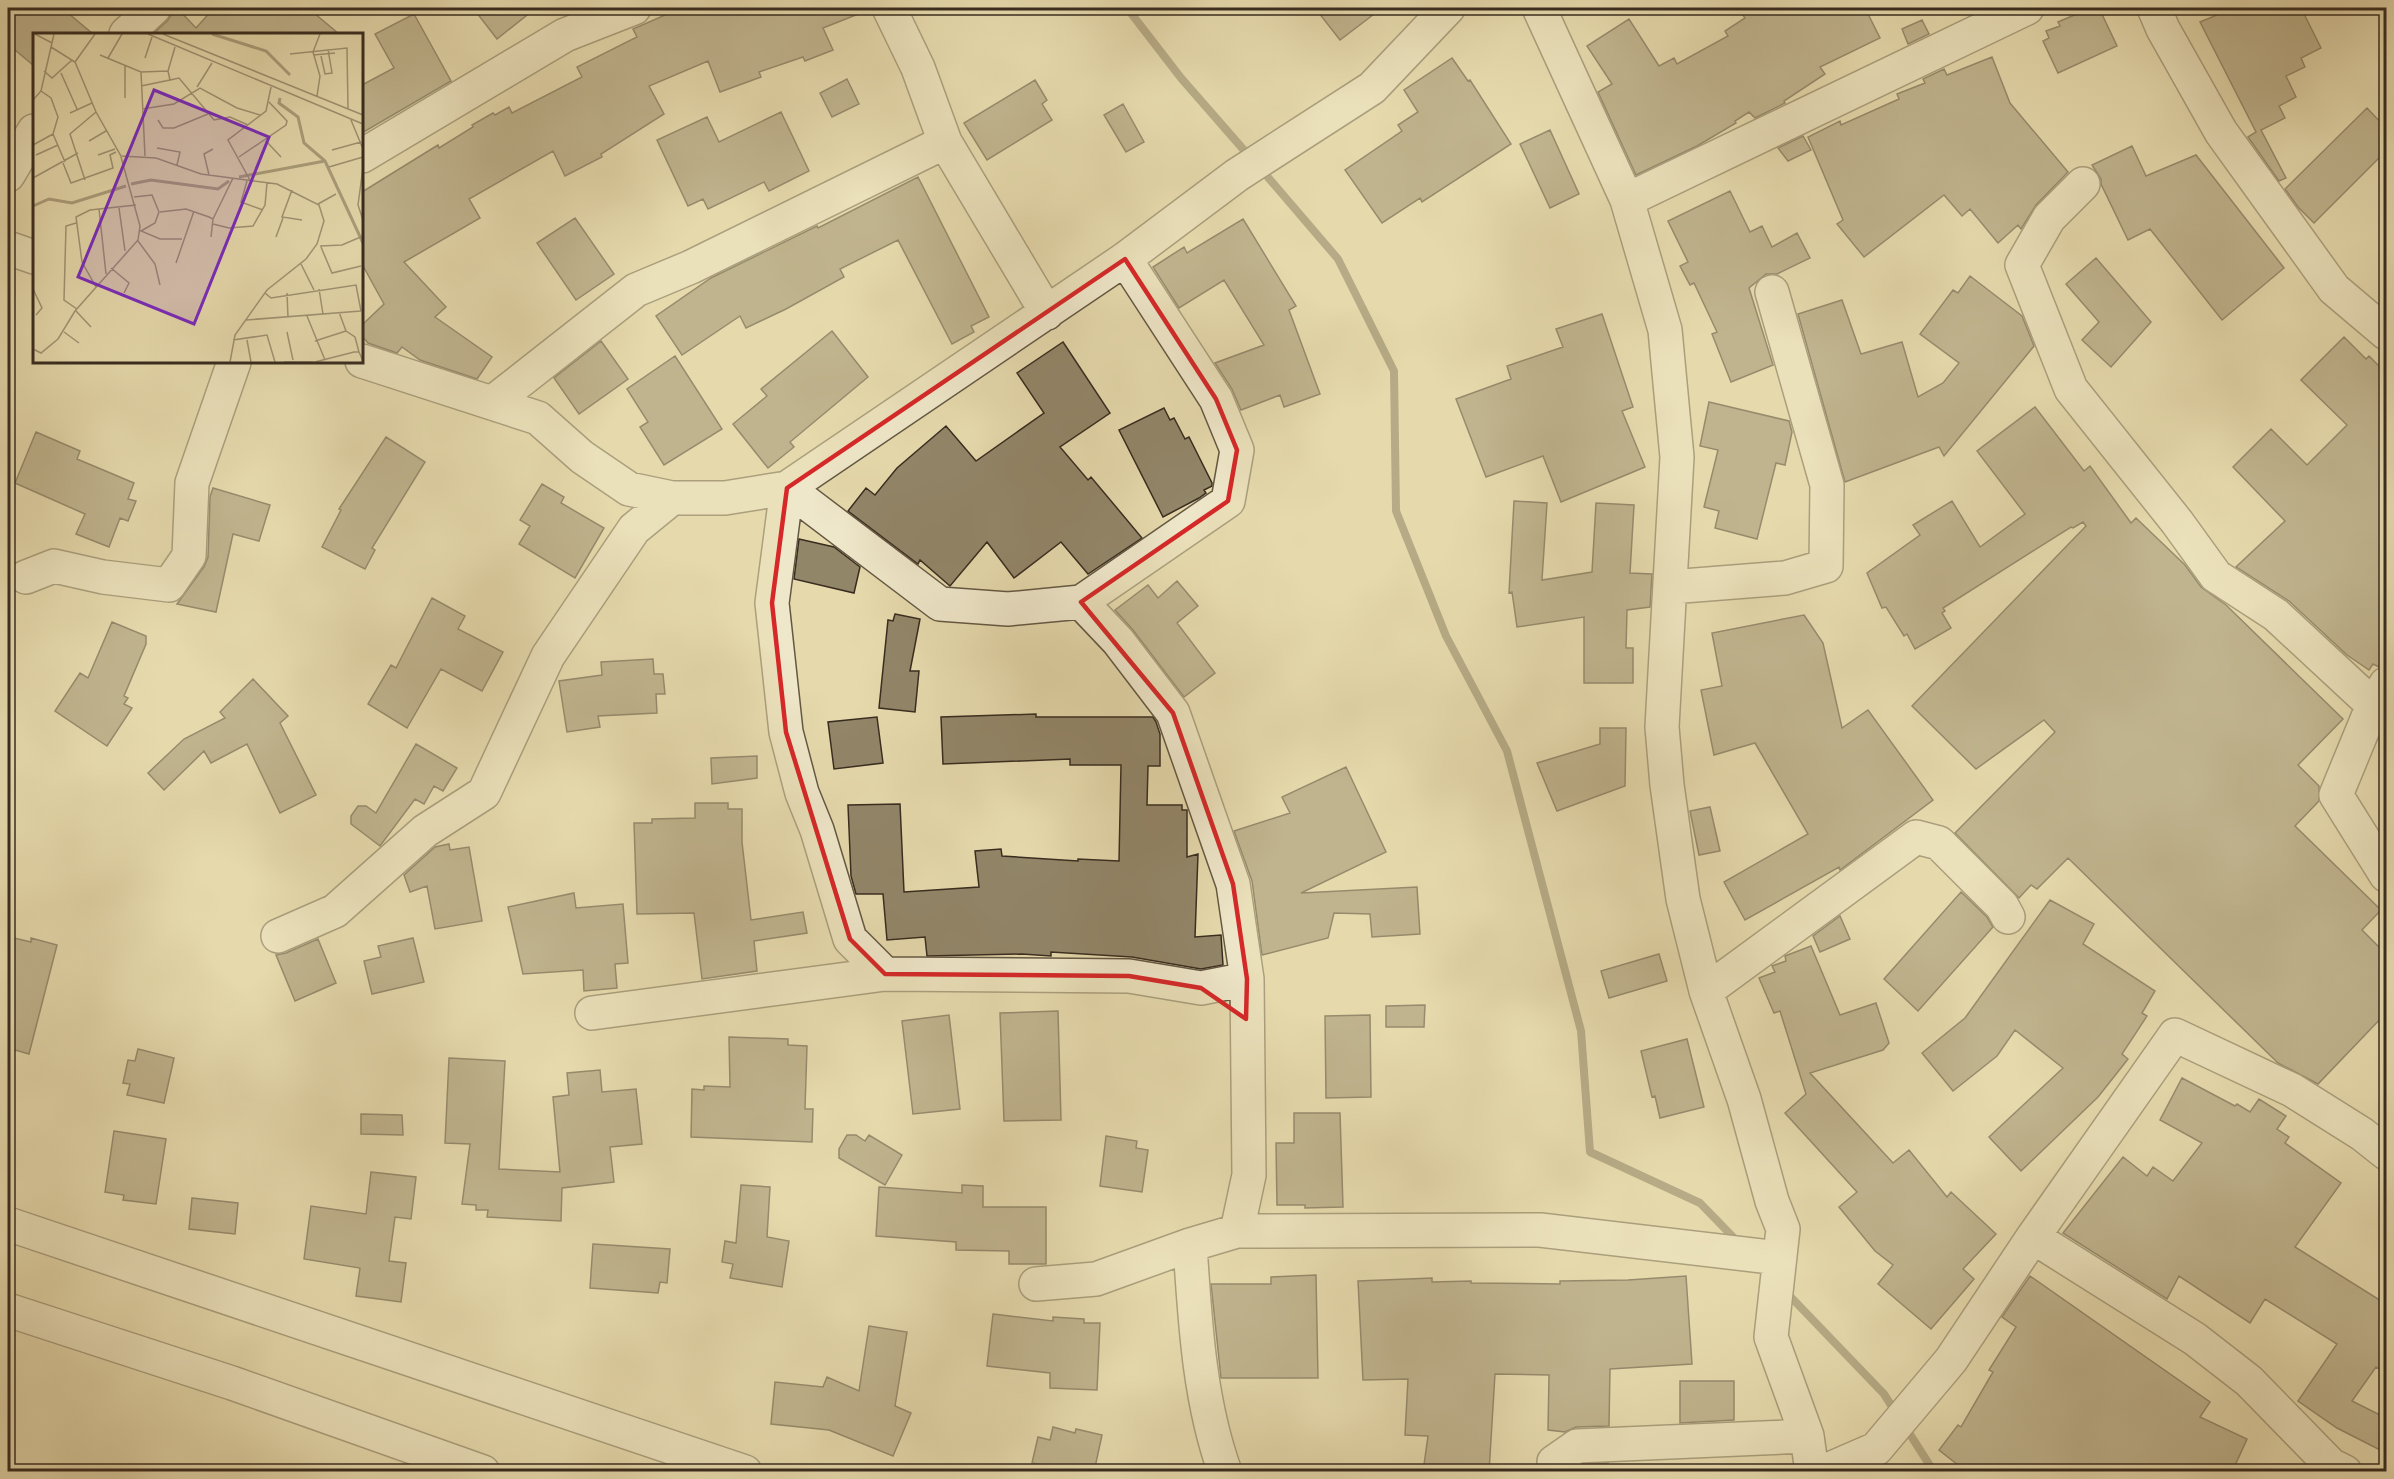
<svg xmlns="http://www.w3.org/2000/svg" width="2394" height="1479" viewBox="0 0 2394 1479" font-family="'IM FELL DW Pica',serif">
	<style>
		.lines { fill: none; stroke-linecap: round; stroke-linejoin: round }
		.stream { stroke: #7d7158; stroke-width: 8 }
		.building { fill: #928669; stroke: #382c20; stroke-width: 1.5 }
		.minor-casing { stroke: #645843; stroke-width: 36 }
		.minor { stroke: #efe7ca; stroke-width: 33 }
		.marked { fill: none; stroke: #d62828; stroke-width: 4.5; stroke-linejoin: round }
		.inset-river { fill: none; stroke: #ab9f7d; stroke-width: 3 }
		.inset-road { fill: none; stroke: #a09475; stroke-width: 1.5 }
		.view { fill: #7b2cbf; fill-opacity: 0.15; stroke: #7b2cbf; stroke-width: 3 }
		.inset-edge { fill: none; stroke: #382c20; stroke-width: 3 }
	</style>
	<rect width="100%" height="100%" fill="#e6daad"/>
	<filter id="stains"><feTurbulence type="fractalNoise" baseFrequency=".00333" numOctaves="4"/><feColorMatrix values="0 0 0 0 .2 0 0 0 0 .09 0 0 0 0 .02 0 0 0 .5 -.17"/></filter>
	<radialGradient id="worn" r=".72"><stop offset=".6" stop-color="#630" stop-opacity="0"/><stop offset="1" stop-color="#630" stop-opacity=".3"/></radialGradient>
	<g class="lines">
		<path class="stream" d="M1127,8L1181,78L1250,157
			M1260,168L1338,259L1394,371L1396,511L1446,636L1507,751L1581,1031L1590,1152L1700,1203L1737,1241
			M1785,1291L1884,1394L1896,1413
			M1906,1428L1934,1472"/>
	</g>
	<path class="building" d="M8,8H62L93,34H34V66L8,44Z
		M172,8H177L196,28L214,8H308L339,34H153L167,21L172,14Z
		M473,8H536L497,39Z
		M681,8L871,9L823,28L833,50L805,61L803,57L759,72L761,77L720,92L708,61L649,86L664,114L601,154L602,157L565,176L553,151L469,199L480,218L404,262L446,307L435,317L492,357L477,379L420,360L402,347L397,353L368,343L362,336V325L384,304L362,264V192L438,145L439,148L473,127L472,125L493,113L495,115L509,107L512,113L582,77L577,67L637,37L633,29Z
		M1315,8H1382L1340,40Z
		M1738,8H1865L1880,38L1820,67L1825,74L1784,101L1785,103L1755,118L1749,112L1735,121L1736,123L1697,146L1636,175L1598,92L1612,84L1587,46L1629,19L1659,66L1674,58L1677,64L1728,36L1725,31L1745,18Z
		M2091,8H2099L2117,46L2058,73L2043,41L2049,38L2046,31L2060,26L2058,22Z
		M2234,8H2301L2321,48L2301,58L2305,67L2286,76L2296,97L2279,106L2285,118L2261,130L2286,178L2279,181L2248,137L2256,132L2200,22Z
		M414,14L451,81L362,133V85L394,68L375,34Z
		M1922,20L1929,34L1908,44L1902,29Z
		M1992,57L2010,103L2068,172L2036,205L2021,229L2018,225L1998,243L1970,209L1962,216L1944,195L1864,257L1837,224L1843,220L1808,137L1840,121L1841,125L1899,99L1897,94L1925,83L1923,79L1944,69L1947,75Z
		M1452,58L1468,81L1470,80L1511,144L1422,202L1420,198L1382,223L1345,170L1402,131L1398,125L1418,112L1404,90Z
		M847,79L859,104L832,117L820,93Z
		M1035,80L1047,100L1042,104L1052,120L987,160L964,123Z
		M1123,104L1144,142L1126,152L1104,115Z
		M2367,108L2386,128V151L2314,223L2298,207L2285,189Z
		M781,112L809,171L769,191L764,182L708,209L703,199L688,206L657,140L707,117L719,142Z
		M1550,130L1579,194L1550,208L1520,144Z
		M1803,136L1811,150L1788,161L1778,148Z
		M2132,146L2146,176L2196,155L2284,268L2222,320L2150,229L2128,240L2101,184V179L2092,165Z
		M918,177L989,317L971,326L974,332L952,344L898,240L840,269L844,277L786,309L746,328L740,316L682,355L656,316L711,278L817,226L818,228Z
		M1730,191L1750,232L1762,226L1772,247L1797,233L1810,258L1777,274H1766L1749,288L1773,365L1731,382L1712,334L1717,332L1694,283L1690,285L1680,266L1688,262L1668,221Z
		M575,218L614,274L576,300L537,243Z
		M1243,219L1296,306L1289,310L1320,394L1284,407L1280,395L1241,410L1232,389L1215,363L1264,345L1224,280L1179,308L1153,267L1184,247L1187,253Z
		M2096,258L2151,322L2111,367L2082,340L2099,322L2066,284Z
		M1970,276L2022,316L2034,346L1944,456L1939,447L1845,482L1798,314L1842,300L1861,354L1902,342L1918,397L1943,383L1959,363L1920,334L1953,290L1958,293Z
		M1602,314L1633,407L1622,411L1645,467L1561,502L1543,456L1486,477L1456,399L1511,379L1507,366L1563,347L1556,329Z
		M832,331L868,377L790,442L794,447L768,468L733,424L767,396L761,389Z
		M2344,337L2366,359L2369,356L2386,373V665L2379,667L2373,664L2369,670L2347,655L2289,601L2236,567L2285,521L2233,467L2271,429L2307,465L2347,425L2301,380Z
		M601,341L628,379L579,414L554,378Z
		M1063,342L1110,413L1060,447L1088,480L1091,477L1142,538L1088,574L1061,542L1014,578L987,542L950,586L920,560L918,564L848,511L866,488L875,495L897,468L946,426L976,461L1044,413L1017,373Z
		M675,356L722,429L664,465L640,427L648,422L627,389Z
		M1709,402L1789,421L1792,432L1785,465L1776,463L1757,539L1715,528L1719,511L1704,507L1718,450L1700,446Z
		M2035,407L2084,471L2090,466L2131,523L2136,518L2185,565L2201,587L2226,605L2343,719L2298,765L2319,786V801L2295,826L2381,910L2362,930L2386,954V1013L2318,1084L2278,1063L2068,858L2037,889L2031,885L2019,898L1955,833L2055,732L2044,720L1976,769L1912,706L2086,526L2083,522L2073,528L2071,527L1943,608L1945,611L1942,613L1951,628L1915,649L1907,634L1904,636L1886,607L1882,608L1867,573L1920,535L1913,525L1952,501L1980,547L2025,514L1977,451Z
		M1164,408L1170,420L1174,418L1185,439L1189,437L1212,483V486L1204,490L1206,493L1199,498L1163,517L1119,430Z
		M36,432L80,451L77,459L134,483L128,499L136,501L128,521L120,518L109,547L76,534L85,514L15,483Z
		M386,437L425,462L372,548L375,550L365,569L322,547L341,510L339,509Z
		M542,484L564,497L561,503L604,528L575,578L519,544L530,526L520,520Z
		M213,488L270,505L259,541L233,534L216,612L177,604L204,567L208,557L210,497Z
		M1514,501L1547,503L1542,580L1592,572L1596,503L1634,505L1630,573L1652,574L1650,607L1627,610L1626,648H1633V683H1584V617L1517,627L1512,592L1509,593Z
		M799,539L834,547L860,567L854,593L794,579Z
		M1177,581L1198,606L1177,623L1215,673L1184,697L1133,630L1115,610L1148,585L1158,598Z
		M432,598L465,616L458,629L503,652L482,691L441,669L407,728L368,704L391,665L396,668Z
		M895,614L920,619L910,671H919L915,712L879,708L888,620L893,621Z
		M1804,615L1823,643L1842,728L1868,710L1933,800L1840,870L1839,867L1745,920L1724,882L1808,834L1755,743L1714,755L1701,690L1722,686L1712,633Z
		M112,622L146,636V644L124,696L128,698L124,704L132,708L107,746L55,711L80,673L88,678Z
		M653,659L654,674H663L665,694H656L657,713L598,716L600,727L567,732L559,681L602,675L601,662Z
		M253,679L288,716L280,723L316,795L280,813L247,744L211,763L204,751L164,790L148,773L184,739L225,718L220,712Z
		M1036,714V717H1153L1156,722L1160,734V766H1148L1147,805H1182V810H1187V857L1198,854L1195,937L1221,935L1223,965L1201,969L1132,957L1051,952V956L1022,954L927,956L925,937L887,940L883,894H856L851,876L848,805L900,804L904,892L979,887L975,851L1001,849L1002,856L1078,861V859L1119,861L1121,765H1070V759L943,764L941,717Z
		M877,717L883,763L834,769L828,722Z
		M1600,728H1626L1625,786L1557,811L1537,763L1600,744Z
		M416,744L457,768L443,791L434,786L424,804L415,799L380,846L351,824V816L358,806H366L376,813Z
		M757,756V778L712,784L711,758Z
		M1346,767L1386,852L1301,893L1417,887L1420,934L1372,937L1370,914L1334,913L1328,938L1262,955L1252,881L1234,831L1290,813L1282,797Z
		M695,803H728V809H742V842L751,920L803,912L807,933L754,941L757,971L702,979L694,913L637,914L634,823H652V819L695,818Z
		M1710,807L1720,851L1699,855L1690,811Z
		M449,844L450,850L469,847L482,921L435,929L427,886L410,892L404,875L435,847Z
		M1961,892L1987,917L1993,927L1918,1011L1884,979Z
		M574,893L576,908L623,904L628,963L615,964L617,988L584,991L583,970L523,974L508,907Z
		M2050,900L2094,924L2083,944L2155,991L2142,1013L2147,1016L2122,1054L2128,1059L2098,1097L2021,1171L1989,1137L2063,1068L2015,1030L1997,1056L1953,1091L1922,1053L1965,1018Z
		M1840,916L1850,939L1820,952L1813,936Z
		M14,938L31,942V938L57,945L29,1054L8,1048V943L12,945Z
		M413,938L424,982L372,994L364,961L381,957L378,946Z
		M318,939L336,983L295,1001L276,955L286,953Z
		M1811,946L1840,1015L1876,1003L1889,1043L1883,1050L1810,1073L1893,1163L1909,1150L1947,1197L1951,1192L1996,1234L1963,1269L1974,1279L1931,1329L1878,1284L1893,1265L1875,1251L1839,1207L1857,1192L1785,1113L1806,1094L1780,1011L1774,1013L1759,978L1775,972L1772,966L1786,961L1785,956Z
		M1659,954L1667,981L1609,998L1601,971Z
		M1425,1005L1424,1027H1386V1006Z
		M1058,1011L1061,1120L1004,1121L1000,1013Z
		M949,1015L960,1109L913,1114L902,1021Z
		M1370,1015L1371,1097L1326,1098L1325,1016Z
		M729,1037L788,1039V1045L807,1046L805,1109H813L812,1142L691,1137L692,1089L704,1090V1086L730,1087Z
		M1687,1039L1704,1107L1660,1118L1655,1096L1652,1097L1641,1051Z
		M138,1049L174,1058L164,1103L127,1095L130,1084L123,1083L128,1060L135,1061Z
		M449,1058L505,1061L499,1169L560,1172L553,1097L569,1095L567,1073L600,1070L602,1092L636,1089L642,1144L610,1147L614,1182L562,1188L561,1221L487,1217L488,1210H476V1205L462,1204L470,1144L445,1143Z
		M2182,1078L2235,1106L2237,1104L2250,1112L2259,1099L2286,1116L2277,1129L2289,1137L2285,1143L2341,1183L2295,1247L2386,1304V1373L2376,1367L2352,1401L2386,1418V1453L2337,1428L2298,1401L2337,1344L2265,1299L2250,1323L2179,1276L2167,1299L2063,1233L2123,1157L2147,1176L2153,1167L2173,1181L2202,1143L2160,1120Z
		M1294,1113H1340L1343,1207L1305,1208V1205H1277L1276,1143H1294Z
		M361,1114L402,1115L403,1135L361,1134Z
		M114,1131L166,1139L156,1204L123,1200L124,1195L105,1192Z
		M847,1135H856L865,1141L869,1135L902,1155L885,1185L839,1158V1149Z
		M1106,1136L1137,1141L1136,1148L1148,1150L1142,1192L1100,1186Z
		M371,1172L416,1177L411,1219L395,1217L389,1261L406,1263L401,1302L356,1296L360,1268L304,1259L311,1206L366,1214Z
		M741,1185L770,1187L767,1237L789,1241L782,1287L730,1278L733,1264L722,1262L725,1241L736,1243Z
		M962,1185L983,1186V1207H1046V1264H1009V1251L956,1250V1242L876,1236L879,1187L962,1193Z
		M192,1198L238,1203L235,1234L189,1229Z
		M593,1244L670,1249L667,1283L660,1282L658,1293L590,1288Z
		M1316,1275L1318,1378H1221L1211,1284H1271V1277Z
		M1686,1276L1692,1364L1610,1369L1609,1426L1576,1427L1565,1432L1548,1430L1549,1375L1495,1374L1489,1472H1423L1428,1436L1405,1435L1408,1379L1363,1380L1358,1281L1432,1278V1282L1471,1281V1283L1560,1284V1281L1628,1280Z
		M2030,1276L2210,1402L2200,1417L2247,1439L2232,1472H1967L1939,1450L1958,1425L1961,1427L1993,1372L1989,1370L2016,1327L2002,1317Z
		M993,1314L1053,1321V1317L1084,1319V1323H1100L1097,1390L1050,1388V1373L987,1366Z
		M869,1326L907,1332L895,1406L911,1413L893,1456L829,1430L771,1424L775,1382L823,1387L827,1377L859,1391Z
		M1680,1381H1734V1420L1680,1423Z
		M1053,1427L1075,1433L1076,1429L1102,1435L1094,1472H1042L1044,1465L1032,1463L1038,1437L1050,1440Z
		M1608,1463L1607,1472H1573L1583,1464Z"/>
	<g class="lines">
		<g class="minor-casing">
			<path id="minor" d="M889,8L918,68L945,142L1047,313
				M1539,8L1627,200L1665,330L1677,457L1662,727L1667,785L1683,899L1706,991L1744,1099L1772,1201L1783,1229L1771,1337L1807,1436L1812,1472
				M2154,8L2163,29L2221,132L2334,289L2386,333
				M126,34L154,8
				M362,156L565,35L634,8
				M8,175L34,131
				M2083,184L2049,218L2022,265L2071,389L2177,522L2216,576L2276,615L2373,705
				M1627,200L2027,8
				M8,248L34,257
				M362,361L538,418L582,457L629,489L672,498H725L787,488L1125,259L1237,175L1372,88L1448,8
				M492,403L636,290L691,267L945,142
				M26,577L54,566L103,577L169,585L189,556L192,483L234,362
				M1670,587L1785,578L1826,566L1827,485L1772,292
				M2386,684L2373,705L2336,795L2386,875
				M278,936L335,911L425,831L484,793L548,656L634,529L672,498
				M885,974L850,939L817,830L802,793L786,732L772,603L787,488L940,604L1008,609L1081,602L1228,501L1237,450L1216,399L1125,259
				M1706,991L1916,837L1939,843L2002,906L2008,917
				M592,1013L885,974L1129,976L1201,988L1247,979
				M8,1224L745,1472
				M1237,1231L1540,1230L1779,1258
				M2033,1237L2195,1339L2249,1381L2331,1465L2345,1472
				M1190,1245C1195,1321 1199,1400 1225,1472
				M1036,1284L1096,1279L1190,1245L1237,1231L1249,1175L1247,979L1233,884L1173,713L1118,641L1081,602
				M8,1310L232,1383L483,1472
				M1554,1472V1462L1577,1446L1807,1436
				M1823,1472L1876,1449L1951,1360L2033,1237L2175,1035L2292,1090L2362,1134L2386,1153"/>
		</g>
		<use href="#minor" class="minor"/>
	</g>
	<path d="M0 0H2394V1479H0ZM1125,259L1216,399L1237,450L1228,501L1081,602L1173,713L1233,884L1247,979L1246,1019L1201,988L1129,976L885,974L850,939L786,732L772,603L787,488Z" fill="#e6daad" fill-opacity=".55" fill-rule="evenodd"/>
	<path class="marked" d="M1125,259L1216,399L1237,450L1228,501L1081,602L1173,713L1233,884L1247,979L1246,1019L1201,988L1129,976L885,974L850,939L786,732L772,603L787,488Z"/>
	<g transform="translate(33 33)">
		<rect width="330" height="330" fill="#e6daad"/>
		<path class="inset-river" d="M179,1L233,18L257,42M247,65L246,70L265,84L271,110L292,128L330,210M206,144L292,128M98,151L118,147L185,156L196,148M0,173L16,166L39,170L93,153"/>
		<path class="inset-road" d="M2,1L19,10M115,1L330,91M130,1L330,82M18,14L42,29L63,79L88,123L123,125L168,141L244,151L286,172L291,188L284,211L273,226L234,257L202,302L197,329M142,14L135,38L137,47L146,45L181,87L197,84L215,92M257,21L314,15L315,76M67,22L108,39L135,38M280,22L302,20M288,23L292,41L299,40L295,16M75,25L89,1M112,25L119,4M42,29L62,1M92,33V65M11,38L19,45L39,27M108,39L112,123M28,40L44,76M108,53L137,47M164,54L179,30M8,58L18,65L25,84L20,101L32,129M284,63L287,43L280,19L287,1M0,67L8,58L21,1M109,76L141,71L167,55L204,75L227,82M37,80L59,70M125,87L130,95H141L175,81M318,87L330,116M56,108L73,98M233,108L248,124M0,112L20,101M124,115L147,119L144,132M299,117L328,109M3,122L25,112M65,122L82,116M206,124L253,92L254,88L236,69M30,130L38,150L80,135L77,122L83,119M296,134L330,124M330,135L325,172L330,187M176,142L171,121L180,116M0,145L45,120M52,147L37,101L63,79M214,148L208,169L230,177M218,149L195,107L233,78L238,54M259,157L249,184L269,187M101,164L119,162L126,179L122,190L108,198L127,206H149M285,171L303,161M86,175L92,218M66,176L73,241M127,179L153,176L176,184L180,186L178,204M180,186L200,145M43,190L33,193L31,267L44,276M180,191L196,195L220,193L232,172L234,150M243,204L250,185M105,208L122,231L127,252M287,213L309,212L330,203M288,214L299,240L328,233M143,230L161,178M268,231L281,257M78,235L96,250L91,260M63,254L49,229L43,184L57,177L103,172M0,256L9,275L3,282M286,256L290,281M232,260L238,265L323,252L328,278M254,260L255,285M43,278L58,294M306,279L313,298L322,304L326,319M274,283L292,327M213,287L328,278M31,299L46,310M254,299L260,327M200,307L234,302L242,329M214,307L218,329M282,308L313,298M0,316L8,320L25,306L42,278L105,207L107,193L88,124M251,329H281M282,329L321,319H326L330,328"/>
		<path class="view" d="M121,57L236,104L161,291L45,244Z"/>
		<rect width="330" height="330" class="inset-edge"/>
	</g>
	<rect width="2394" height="1479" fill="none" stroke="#e6daad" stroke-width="30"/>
	<rect x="9" y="9" width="2376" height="1461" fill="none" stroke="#382c20" stroke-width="3"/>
	<rect x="15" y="15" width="2364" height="1449" fill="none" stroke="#382c20" stroke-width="1.5"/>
	<rect width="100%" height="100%" filter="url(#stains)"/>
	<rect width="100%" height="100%" fill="url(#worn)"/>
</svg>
